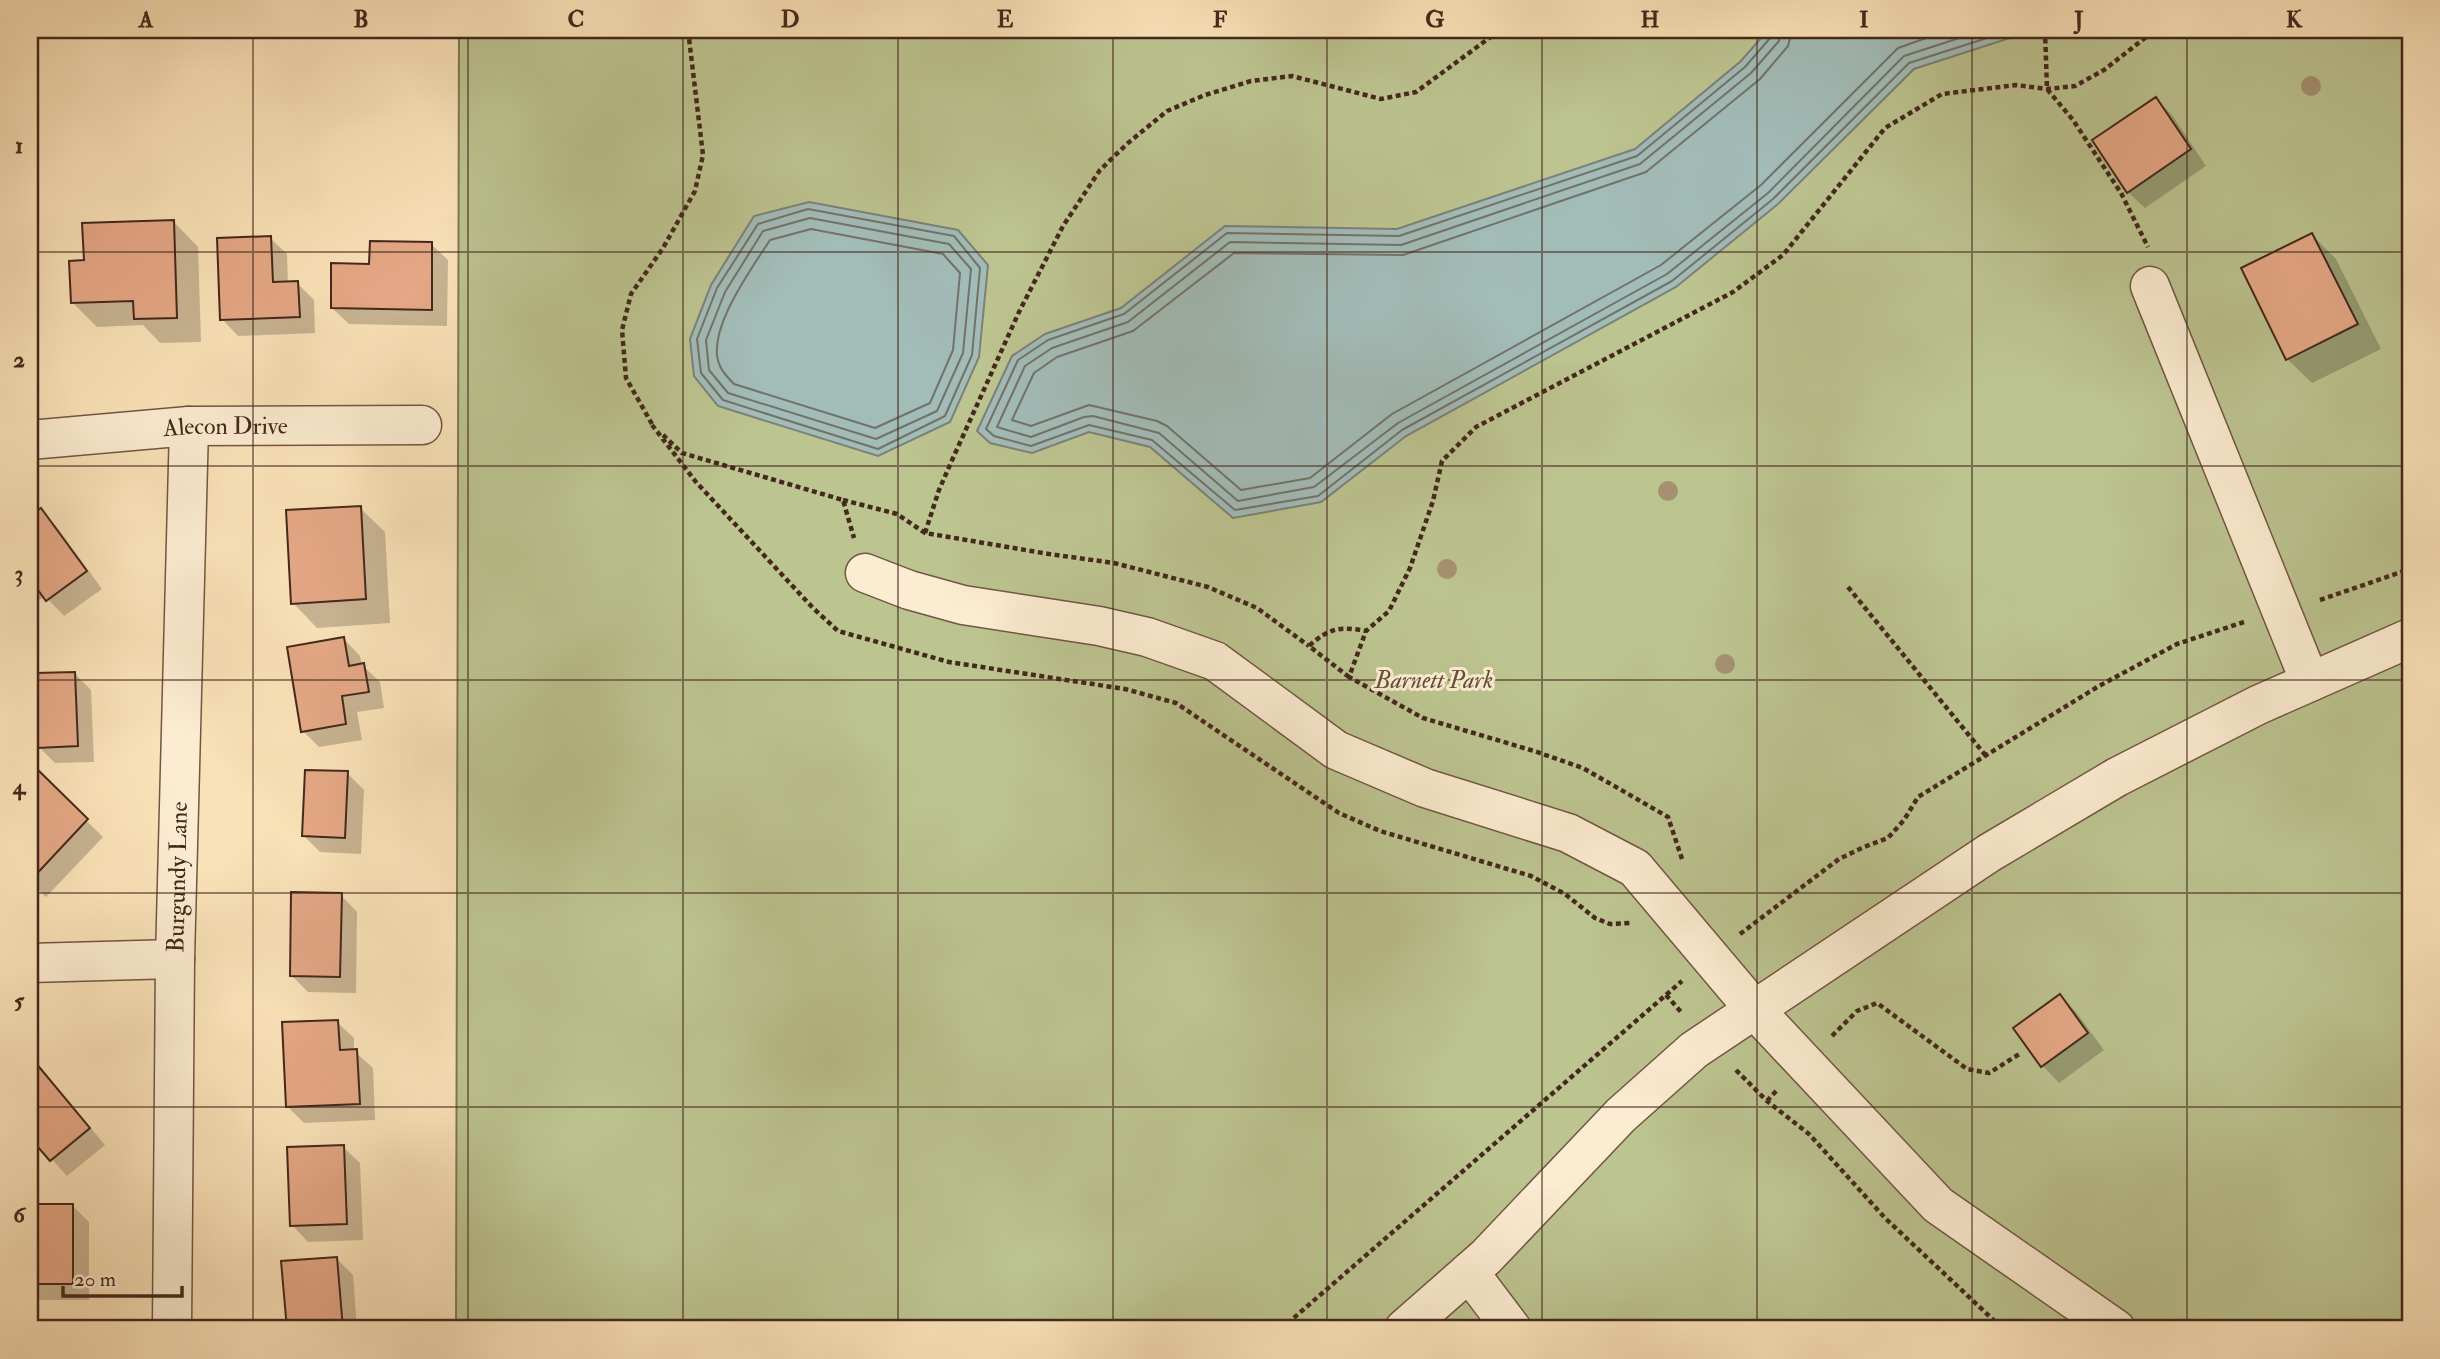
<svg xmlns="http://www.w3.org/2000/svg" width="2440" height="1359" viewBox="0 0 2440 1359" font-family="'IM FELL Double Pica',serif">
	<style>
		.green { fill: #bcc490; stroke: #807656; stroke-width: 2 }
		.water { fill: #a2bcb8; stroke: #7c817a; stroke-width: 2 }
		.shadow { fill: #0003 }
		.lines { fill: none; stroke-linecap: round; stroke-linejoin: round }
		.shore { stroke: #73726a; stroke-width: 2 }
		.building { fill: #e5a886; stroke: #44281c; stroke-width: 2 }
		.minor-casing { stroke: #725643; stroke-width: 41 }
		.path { stroke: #44281c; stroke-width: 4.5; stroke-dasharray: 5 3.5; stroke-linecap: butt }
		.minor { stroke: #fcecd1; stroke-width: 38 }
		.tree { fill: #a69172 }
		.grid { fill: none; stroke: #44281c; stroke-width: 2; stroke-opacity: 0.55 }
		.labels { text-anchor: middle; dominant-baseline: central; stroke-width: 6; stroke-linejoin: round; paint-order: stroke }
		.street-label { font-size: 24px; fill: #44281c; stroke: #fcecd1 }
		.park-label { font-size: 24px; font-style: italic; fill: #624f39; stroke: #fcecd1 }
		.neatline { fill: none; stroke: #44281c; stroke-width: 2.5 }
		.grid-label { font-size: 23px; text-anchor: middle; font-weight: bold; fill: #44281c }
	</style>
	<rect width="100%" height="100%" fill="#fae2b8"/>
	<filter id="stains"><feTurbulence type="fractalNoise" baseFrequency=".00286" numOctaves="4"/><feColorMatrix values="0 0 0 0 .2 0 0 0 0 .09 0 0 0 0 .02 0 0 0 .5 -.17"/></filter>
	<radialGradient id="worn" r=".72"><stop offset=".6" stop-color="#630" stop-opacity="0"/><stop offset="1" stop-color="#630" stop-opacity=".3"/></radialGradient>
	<path class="green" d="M459,30H2410V1329H456Z"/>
	<path class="water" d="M1768,30H2035L1914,69L1778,204L1676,287L1406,436L1321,502L1233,518L1150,447L1089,432L1032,453L990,443L977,431L1012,356L1045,334L1121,308L1225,226L1397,229L1635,149L1741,61Z
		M809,202L958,230L988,265L979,357L950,422L878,456L718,406L694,376L690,339L711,285L754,216Z"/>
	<path class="shadow" d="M2156,99L2172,115L2206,166L2145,208L2128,192Z
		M174,222L198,247L201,342L160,343L143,325L97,327L72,302L86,262Z
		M2312,235L2336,259L2381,349L2312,383L2287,359Z
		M270,238L287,254L288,283H297L314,300L315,333L238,336L222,319Z
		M431,244L448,260L447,326L349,324L332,308L371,266Z
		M360,508L385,532L390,623L317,628L293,603Z
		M41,510L57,527L102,589L64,616L45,596L30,607V518Z
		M344,639L360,656L362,665L380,682L384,708L357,712L362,740L319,747L303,731Z
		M75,674L91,690L94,762L55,763L39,747Z
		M35,770L103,837L46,897L30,882V775Z
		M347,773L364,790L361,854L320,852L304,836Z
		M341,895L357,912L356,993L308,992L292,976Z
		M2060,996L2076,1012L2104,1050L2059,1083L2043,1066L2015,1028Z
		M337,1022L354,1038V1051L373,1068L375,1120L304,1123L287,1106Z
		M30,1056L105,1145L67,1176L30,1135Z
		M343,1147L360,1163L363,1240L308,1242L292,1225Z
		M30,1206H73L89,1222V1300H39L30,1291Z
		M336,1258L353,1275L357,1329H289L283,1263Z"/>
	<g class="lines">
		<path class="shore" d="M1773,30L1771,37L1745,67L1637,156L1399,236L1227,233L1124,314L1048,340L1018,360L986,429L994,436L1031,446L1089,425L1152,440L1235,510L1318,496L1402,430L1672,281L1773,199L1909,63L2012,30
			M1781,30L1779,41L1751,73L1640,164L1401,245L1230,242L1128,322L1052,348L1025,366L997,427L1031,437L1084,417L1093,416L1159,433L1238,501L1314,487L1398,423L1667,274L1768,193L1904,56L1984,30
			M1792,30L1788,46L1760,79L1646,172L1403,255L1234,253L1133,331L1057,357L1034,373L1012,420L1031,426L1089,405L1157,421L1167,426L1241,490L1310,478L1392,414L1661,265L1761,185L1898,48L1949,30
			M808,209L954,236L980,268L972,355L945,416L878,449L723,400L701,373L697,339L717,288L758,224Z
			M810,218L949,244L971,269L963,353L937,411L876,439L728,393L709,370L706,340L725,292L763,231Z
			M811,229L943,254L960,273L953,350L930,403L875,428L734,384C729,379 723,373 720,366C704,333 752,268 770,240Z"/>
	</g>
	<path class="building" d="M2156,97L2191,149L2127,193L2092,140Z
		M174,220L177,318L134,319L133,301L71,303L69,261L84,260L82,223Z
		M2312,233L2358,324L2286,360L2241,268Z
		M271,236L273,282L298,281L300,317L220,320L217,238Z
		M370,241L432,242V310L331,308V263L369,264Z
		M361,506L366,599L291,604L286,510Z
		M41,508L87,571L46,601L30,579V516Z
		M344,637L349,666L364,663L369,692L342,696L346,724L301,732L287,647Z
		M75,672L78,746L37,748L35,673Z
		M35,767L88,819L30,881V772Z
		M305,770L348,771L345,838L302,836Z
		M291,892L342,893L340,977L290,976Z
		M2060,994L2088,1033L2041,1067L2013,1028Z
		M338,1020L340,1050L357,1049L360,1104L286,1107L282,1022Z
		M30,1056L90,1128L50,1161L30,1138Z
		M344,1145L347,1224L290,1226L287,1147Z
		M30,1204H73V1284H30Z
		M337,1257L343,1329H287L281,1261Z
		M30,1322H75V1329H30Z"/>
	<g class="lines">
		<g class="minor-casing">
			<g id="minor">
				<path d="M2150,286L2310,682"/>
				<path id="s1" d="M30,440L189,426L422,425"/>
				<path d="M865,573L909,590L963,605L1099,626L1147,637L1215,661L1336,750L1425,788L1568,833L1635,868L1754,1009L1938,1205L2116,1329"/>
				<path d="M30,963L175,959"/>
				<path d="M1469,1272L1512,1329"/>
				<path id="s2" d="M172,1329L175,959L189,426"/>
				<path d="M1404,1329L1486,1257L1621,1115L1694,1050L1989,853L2117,777L2258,705L2410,638"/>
			</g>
		</g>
		<path class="path" d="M1587,30H1592
			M2045,30L2047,89L2073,120L2121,193L2148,247
			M652,424L626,378L622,330L631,294L663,248L695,191L703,155L688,30
			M652,425L696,482L813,608L838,631L949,662L1125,689L1176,703L1339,813L1380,831L1531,876L1565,894L1595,918L1610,924L1631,923
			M663,435L682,453L843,500L854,538
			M843,500L897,514L925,533L1049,554L1114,563L1208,587L1257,608L1309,646
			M925,533L939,490L953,458L1019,312L1063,226L1100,170L1128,143L1167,111L1205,95L1251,81L1292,76L1381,99L1416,92L1496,33L1511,30
			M1848,587L1986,756
			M2320,600L2410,569
			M1349,677L1309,646C1329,628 1340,626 1366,631
			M1682,859L1668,817L1583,768L1534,751L1423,718L1349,677L1366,631L1389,611L1410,568L1433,501L1442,461L1476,427L1733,292L1783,255L1885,128L1942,94L2016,85L2047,89L2075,86L2104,70L2155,30
			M1740,934L1839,859L1864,847L1888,838L1904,820L1918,797L2099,686L2177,644L2244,622
			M1666,995L1682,1013
			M1832,1036L1857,1011L1877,1003L1967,1069L1989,1073L2021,1053
			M1736,1070L1767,1101L1809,1134L1885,1218L2003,1329
			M1767,1101L1778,1089
			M1281,1329L1682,981"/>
		<use href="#minor" class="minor"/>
	</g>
	<g class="tree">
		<circle cx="2311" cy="86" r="10"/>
		<circle cx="1668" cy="491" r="10"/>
		<circle cx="1447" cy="569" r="10"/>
		<circle cx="1725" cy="664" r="10"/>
	</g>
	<path class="grid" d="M253,30V1329M468,30V1329M683,30V1329M898,30V1329M1113,30V1329M1327,30V1329M1542,30V1329M1757,30V1329M1972,30V1329M2187,30V1329M30,252H2410M30,466H2410M30,680H2410M30,893H2410M30,1107H2410"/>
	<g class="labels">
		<g class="street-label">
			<text stroke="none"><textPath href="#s1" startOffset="196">Alecon Drive</textPath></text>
			<text stroke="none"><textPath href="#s2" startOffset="452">Burgundy Lane</textPath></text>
		</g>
		<g class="park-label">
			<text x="1434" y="680">Barnett Park</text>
		</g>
	</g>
	<rect width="2440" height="1359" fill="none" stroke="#fae2b8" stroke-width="77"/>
	<path d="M63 1286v10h119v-10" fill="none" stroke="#44281c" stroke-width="3.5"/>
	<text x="74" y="1286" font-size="21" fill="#44281c" stroke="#fcecd1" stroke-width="5" paint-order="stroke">20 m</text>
	<rect x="38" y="38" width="2364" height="1282" class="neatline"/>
	<g class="grid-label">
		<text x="146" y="27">A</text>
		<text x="361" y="27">B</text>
		<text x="576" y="27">C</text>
		<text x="790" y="27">D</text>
		<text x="1005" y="27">E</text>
		<text x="1220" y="27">F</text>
		<text x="1435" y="27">G</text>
		<text x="1650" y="27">H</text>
		<text x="1864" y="27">I</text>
		<text x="2079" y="27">J</text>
		<text x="2294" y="27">K</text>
		<text x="19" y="153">1</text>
		<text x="19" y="367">2</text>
		<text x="19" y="581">3</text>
		<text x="19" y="794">4</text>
		<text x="19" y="1008">5</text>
		<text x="19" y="1222">6</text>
	</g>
	<rect width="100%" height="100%" filter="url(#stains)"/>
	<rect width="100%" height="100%" fill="url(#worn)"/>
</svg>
